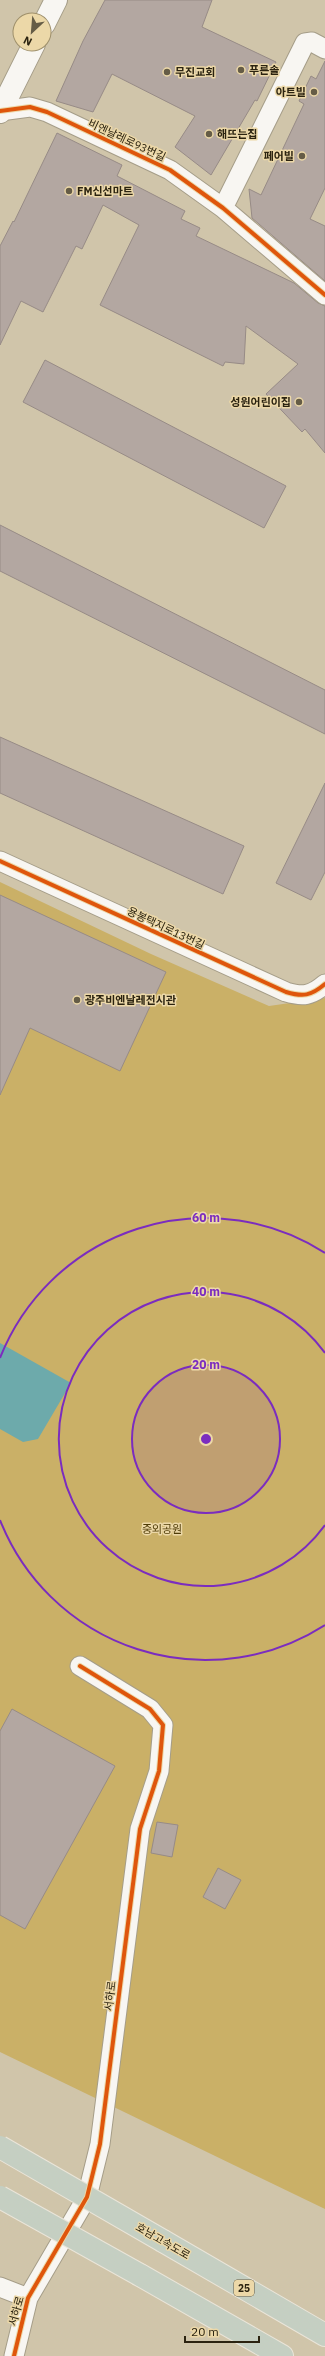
<svg xmlns="http://www.w3.org/2000/svg" width="325" height="2356" viewBox="0 0 325 2356" font-family="'IBM Plex Sans','Noto Sans KR',sans-serif">
	<style>
		.green { fill: #cab067 }
		.water { fill: #6daaab }
		.building { fill: #b3a7a1; stroke: #978b86 }
		.lines { fill: none; stroke-linecap: round; stroke-linejoin: round }
		.minor-casing { stroke: #a59d88; stroke-width: 21 }
		.tertiary-casing { stroke: #a59d88; stroke-width: 24 }
		.motorway-casing { stroke: #eae5d9; stroke-width: 24 }
		.minor { stroke: #f8f6f2; stroke-width: 19 }
		.tertiary { stroke: #f8f6f2; stroke-width: 22 }
		.motorway { stroke: #c5cfc2; stroke-width: 22 }
		.motorway-bridge-casing { stroke: #eae5d9; stroke-width: 24; stroke-linecap: butt }
		.motorway-bridge { stroke: #c5cfc2; stroke-width: 22 }
		.cycleway-casing { stroke: #ecd8a8; stroke-width: 6 }
		.cycleway { stroke: #df560c; stroke-width: 4 }
		.ring { fill: none; stroke: #7b2cbf; stroke-width: 2 }
		.poi-dot { fill: #655c46; stroke: #ecd8a8; stroke-width: 1.5 }
		.labels { text-anchor: middle; dominant-baseline: central; stroke-width: 3; stroke-linejoin: round; paint-order: stroke }
		.shield { fill: #ecd8a8; stroke: #65593e; stroke-width: 1 }
		.shield-label { font-size: 10px; font-weight: bold; fill: #2b2310 }
		.poi-label { font-size: 11px; font-weight: bold; fill: #2b2310; stroke: #ecd8a8; text-anchor: start }
		.street-label { font-size: 11px; fill: #2b2310; stroke: #ecd8a8 }
		.park-label { font-size: 11px; fill: #4e3b06; stroke: #ecd8a8 }
		.centre { fill: #7b2cbf; stroke: #ecd8a8; stroke-width: 2 }
		.ring-label { font-size: 12px; text-anchor: middle; font-weight: bold; fill: #7b2cbf; stroke: #ecd8a8; stroke-width: 3; stroke-linejoin: round; paint-order: stroke }
	</style>
	<rect width="100%" height="100%" fill="#d0c5aa"/>
	<path class="green" d="M0,882L151,954L269,1006L325,998V2209L0,2052Z"/>
	<path class="water" d="M0,1343L71,1383L38,1439L23,1442L0,1429Z"/>
	<path class="building" d="M105,0H212L202,27L276,62L257,101L255,100L211,175L175,147L195,116L112,74L93,112L56,101L83,41Z
		M325,61V188L310,219L325,226V281L252,218L249,189L261,195L304,104L299,101L311,76L316,79Z
		M57,133L122,165L117,176L185,211L181,219L200,228L196,236L294,283L318,303L325,306V453L305,429L302,432L266,394L298,364L246,326L244,364L225,362L223,366L100,305L139,225L103,205L82,249L76,246L43,312L21,301L0,345V246L13,221L14,222Z
		M45,360L286,486L264,528L23,402Z
		M0,525L325,690V734L0,571Z
		M0,737L244,846L223,894L0,793Z
		M325,783V872L311,900L276,883Z
		M0,895L166,972L120,1071L30,1028L0,1095Z
		M12,1709L115,1766L25,1929L0,1915V1731Z
		M157,1822L178,1825L172,1857L151,1853Z
		M218,1868L241,1880L225,1909L203,1897Z"/>
	<g class="lines">
		<g class="minor-casing">
			<path id="minor" d="M0,111L30,107L47,112L170,170L223,208L325,295
				M223,208L305,43L312,42L325,49
				M0,861L286,992C303,997 311,996 325,984
				M0,2287L28,2298
				M14,2356L28,2298L87,2197L100,2144L140,1829L159,1771L163,1725L150,1709L80,1666"/>
		</g>
		<g class="tertiary-casing">
			<path id="tertiary" d="M44,24L56,0
				M0,112L34,44"/>
		</g>
		<g class="motorway-casing">
			<path id="motorway" d="M163,2241L325,2335
				M140,2275L282,2356"/>
		</g>
		<use href="#minor" class="minor"/>
		<use href="#tertiary" class="tertiary"/>
		<use href="#motorway" class="motorway"/>
		<g class="motorway-bridge-casing">
			<path id="motorway-bridge" d="M0,2147L163,2241
				M0,2197L140,2275"/>
		</g>
		<use href="#motorway-bridge" class="motorway-bridge"/>
		<g class="cycleway-casing">
			<path id="cycleway" d="M0,111L30,107L47,112L170,170L223,208L325,295
				M0,861L286,992C303,997 311,996 325,984
				M14,2356L28,2298L87,2197L100,2144L140,1829L159,1771L163,1725L150,1709L80,1666"/>
		</g>
		<use href="#cycleway" class="cycleway"/>
	</g>
	<circle cx="206" cy="1439" r="74" fill="#7b2cbf" fill-opacity=".12"/>
	<g class="ring">
		<circle cx="206" cy="1439" r="74"/>
		<path d="M325 1525A147 147 0 1 1 325 1353"/>
		<path d="M325 1625A221 221 0 0 1 0 1520M0 1358A221 221 0 0 1 325 1253"/>
	</g>
	<g class="poi-dot">
		<circle cx="241" cy="70" r="4"/>
		<circle cx="167" cy="72" r="4"/>
		<circle cx="314" cy="92" r="4"/>
		<circle cx="209" cy="134" r="4"/>
		<circle cx="302" cy="156" r="4"/>
		<circle cx="69" cy="191" r="4"/>
		<circle cx="299" cy="402" r="4"/>
		<circle cx="77" cy="1000" r="4"/>
	</g>
	<g class="labels">
		<rect class="shield" x="234" y="2280" width="20" height="16" rx="3"/>
		<g class="shield-label">
			<text x="244" y="2288">25</text>
		</g>
		<g class="poi-label">
			<text x="249" y="70">푸른솔</text>
			<text x="175" y="72">무진교회</text>
			<text x="306" y="92" text-anchor="end">아트빌</text>
			<text x="217" y="134">해뜨는집</text>
			<text x="294" y="156" text-anchor="end">페어빌</text>
			<text x="77" y="191">FM신선마트</text>
			<text x="291" y="402" text-anchor="end">성원어린이집</text>
			<text x="85" y="1000">광주비엔날레전시관</text>
		</g>
		<g class="street-label">
			<text transform="translate(127 140) rotate(25)">비엔날레로93번길</text>
			<text transform="translate(166 928) rotate(25)">용봉택지로13번길</text>
			<text transform="translate(110 1996) rotate(-83)">서하로</text>
			<text transform="translate(163 2241) rotate(30)">호남고속도로</text>
			<text transform="translate(16 2311) rotate(-74)">서하로</text>
		</g>
		<g class="park-label">
			<text x="162" y="1529">중외공원</text>
		</g>
	</g>
	<circle cx="206" cy="1439" r="6" class="centre"/>
	<g class="ring-label">
		<text x="206" y="1222">60 m</text>
		<text x="206" y="1296">40 m</text>
		<text x="206" y="1369">20 m</text>
	</g>
	<g transform="translate(32 32) rotate(206)"><circle r="19" fill="#ecd8a8" stroke="#9f906b"/>
	<path d="M0-3L7 15L0 10L-7 15Z" fill="#655c46"/>
	<text y="-6" font-size="11" font-weight="bold" text-anchor="middle" fill="#2b2310">N</text>
	</g>
	<path d="M185 2336v6h74v-6" fill="none" stroke="#2b2310" stroke-width="2"/>
	<text x="191" y="2336" font-size="12" fill="#2b2310" stroke="#ecd8a8" stroke-width="3" paint-order="stroke">20 m</text>
</svg>
